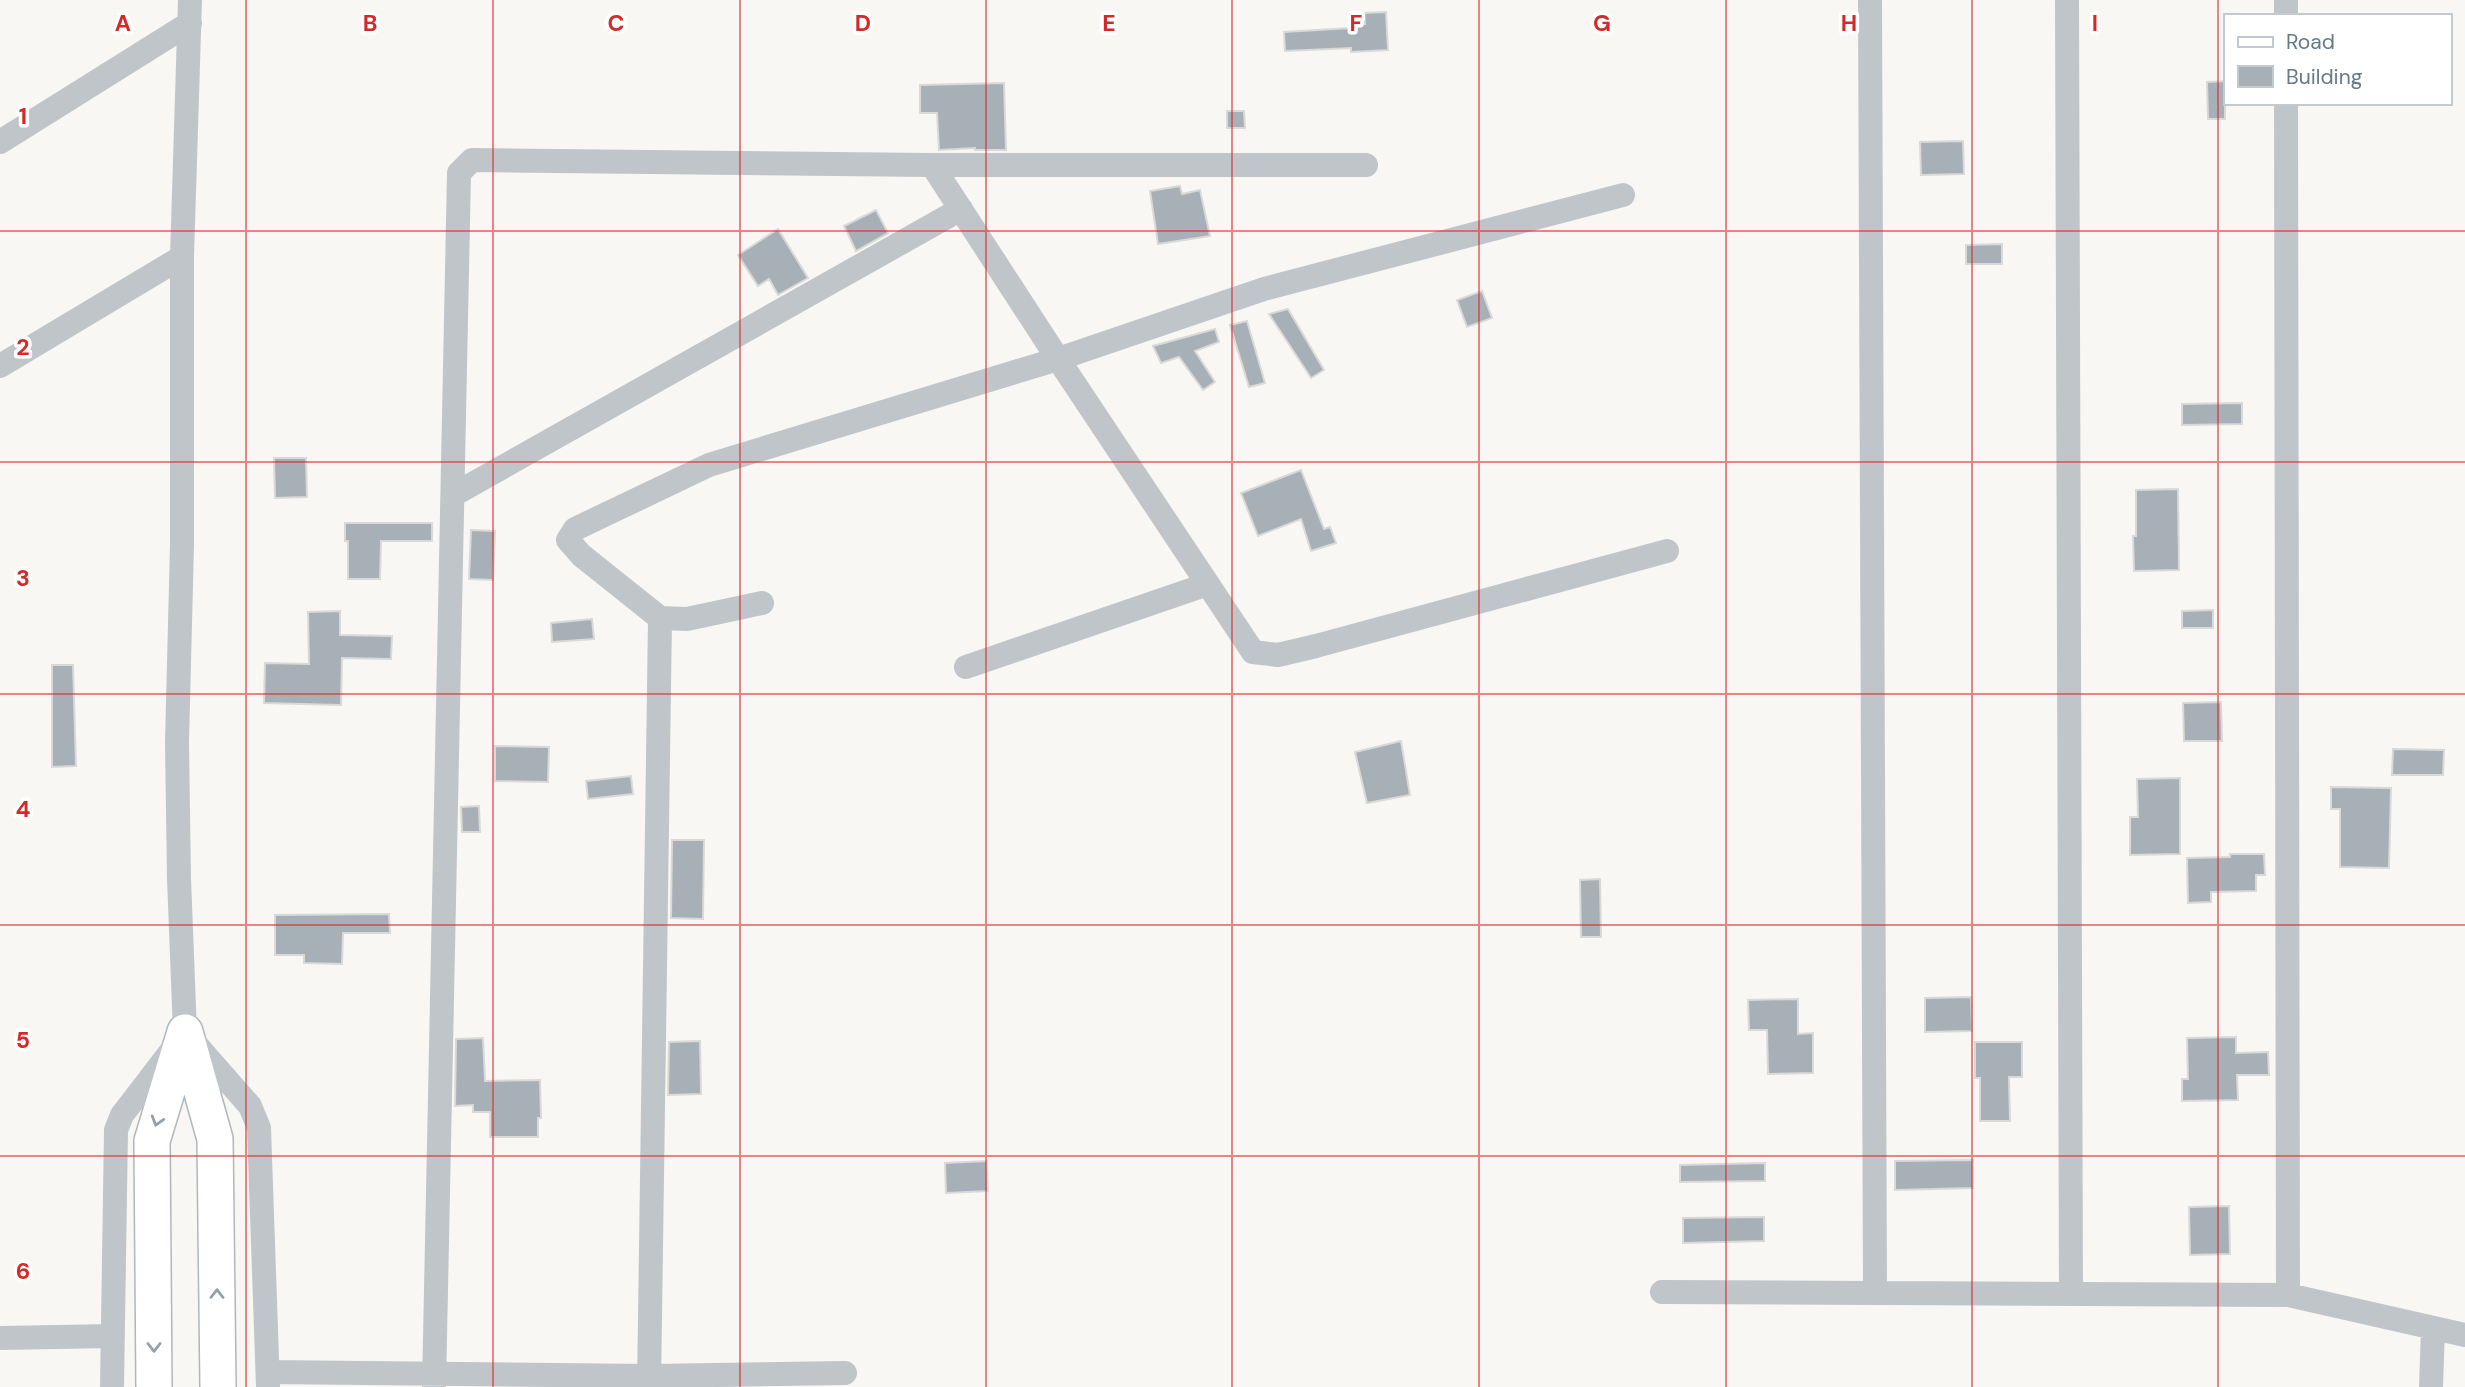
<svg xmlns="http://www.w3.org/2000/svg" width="2465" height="1387" viewBox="0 0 2465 1387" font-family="'DM Sans',sans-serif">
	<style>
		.building { fill: #a7b0b6; stroke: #d9d9d7; stroke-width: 2 }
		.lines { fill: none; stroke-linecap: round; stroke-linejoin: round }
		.secondary-casing { stroke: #b0b7bc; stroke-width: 38 }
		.street { stroke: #c0c5c9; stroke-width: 24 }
		.secondary { stroke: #fff; stroke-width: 35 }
		.oneway { stroke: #94a1aa }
		.grid { fill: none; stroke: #d62828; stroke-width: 2; stroke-opacity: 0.55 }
		.grid-label { font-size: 23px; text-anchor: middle; font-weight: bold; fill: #d62828; stroke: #fff; stroke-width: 7; stroke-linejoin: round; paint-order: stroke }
	</style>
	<rect width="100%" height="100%" fill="#f8f7f4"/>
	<path class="building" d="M1386,12L1388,50L1351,52V48L1285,51L1284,32L1350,28V25L1365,24L1364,13Z
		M2225,81V119H2208L2207,82Z
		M1004,83L1006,150H975V148L939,150L937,113H920V85Z
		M1227,111H1244L1245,128H1227Z
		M1963,141L1964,174L1921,175L1920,142Z
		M1180,186L1182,194L1200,190L1210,236L1158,244L1150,191Z
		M876,210L888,233L856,251L844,226Z
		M778,229L808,278L778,295L769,279L758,286L738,255Z
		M2002,244V264H1966V245Z
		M1482,291L1492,318L1467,327L1457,300Z
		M1288,309L1324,370L1311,378L1269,314Z
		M1247,321L1265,383L1249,387L1230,325Z
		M1215,329L1219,342L1195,351L1215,382L1203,390L1179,357L1161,363L1153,346Z
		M2242,403V424L2182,425V404Z
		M274,458H306L307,497L275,498Z
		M1301,470L1324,529L1330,527L1336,543L1311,551L1301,519L1258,536L1241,493Z
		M2178,489L2179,570L2134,571L2133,536H2136V490Z
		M345,523H432V541H381L380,579H348V541H345Z
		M471,530L495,531L493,580L469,579Z
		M2213,610V628H2182V611Z
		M340,611V635L392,636L391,659L342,658L341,705L264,703L265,663L309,664L308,612Z
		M592,619L594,639L552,642L551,623Z
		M52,665H73L76,766L52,767Z
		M2221,702L2222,741H2184L2183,703Z
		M1401,741L1410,795L1367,803L1355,752Z
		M495,746L549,747L548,782L495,781Z
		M2393,749L2444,750L2443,775H2392Z
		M631,776L633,794L588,799L586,781Z
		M2180,778V854L2130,855V817H2138L2137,779Z
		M2331,787L2391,788L2389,868L2340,867V809H2331Z
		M479,806L480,832H462L461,807Z
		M672,840H704L703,919L671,918Z
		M2230,854H2264L2265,875H2256V891L2211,892V902L2188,903L2187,858L2230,857Z
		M1600,879L1601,937H1581L1580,880Z
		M389,914L390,933H343L342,964L304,963V955H275V915Z
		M1971,997L1972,1031L1925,1032V998Z
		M1798,999V1034L1813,1033V1073L1768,1074L1767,1030H1749L1748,1000Z
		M2236,1037V1053L2268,1052L2269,1075H2237L2238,1100L2182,1101V1079H2188L2187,1038Z
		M483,1038L485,1081L540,1080L541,1118H538V1137H490V1112H473V1105L455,1106L456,1039Z
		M700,1041L701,1094L668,1095L669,1042Z
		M1975,1042H2022V1077H2009L2010,1121H1980V1078H1975Z
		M1973,1160V1188L1895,1190V1161Z
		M987,1161L988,1191L946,1193L945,1163Z
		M1765,1163V1181L1680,1182V1165Z
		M2229,1206L2230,1254L2190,1255L2189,1207Z
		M1764,1217V1241L1683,1243V1218Z"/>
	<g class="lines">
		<g class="secondary-casing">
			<path id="secondary" d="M185,1032L215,1139L218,1387
				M154,1387L152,1141L185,1032"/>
		</g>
		<path class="street" d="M190,0L182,257V544L177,743L179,879L185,1032L250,1106L259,1128L268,1387
			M1870,0L1875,1293
			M2067,0L2071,1293
			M2286,0V16
			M2286,103L2288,1295
			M0,142L190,23
			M932,165L1058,359L1253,652L1278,655L1316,646L1667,551
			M0,366L182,257
			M453,495L961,209
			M762,603L687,619L660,618L581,555L568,540L575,529L709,465L1058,359L1264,289L1623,195
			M966,667L1208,584
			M1662,1292L2288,1295L2465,1335
			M0,1338L113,1336
			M268,1372L649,1376L845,1373
			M112,1387L116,1130L122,1115L175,1046
			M434,1387L459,173L472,160L932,165H1366
			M649,1387L660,618
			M2431,1387L2433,1328"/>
		<use href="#secondary" class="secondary"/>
	</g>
	<defs><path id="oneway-chevron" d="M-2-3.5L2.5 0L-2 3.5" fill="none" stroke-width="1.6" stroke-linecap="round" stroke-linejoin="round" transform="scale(1.75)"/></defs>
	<g class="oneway">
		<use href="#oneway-chevron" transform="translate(157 1121) rotate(107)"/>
		<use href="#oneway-chevron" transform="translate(217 1294) rotate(-90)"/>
		<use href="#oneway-chevron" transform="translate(154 1347) rotate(90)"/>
	</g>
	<path class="grid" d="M246,0V1387M493,0V1387M740,0V1387M986,0V1387M1232,0V1387M1479,0V1387M1726,0V1387M1972,0V1387M2218,0V1387M0,231H2465M0,462H2465M0,694H2465M0,925H2465M0,1156H2465"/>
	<g class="grid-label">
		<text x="123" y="31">A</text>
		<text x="370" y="31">B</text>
		<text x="616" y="31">C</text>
		<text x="863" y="31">D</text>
		<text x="1109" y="31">E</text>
		<text x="1356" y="31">F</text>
		<text x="1602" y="31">G</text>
		<text x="1849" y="31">H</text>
		<text x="2095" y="31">I</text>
		<text x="23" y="124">1</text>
		<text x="23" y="355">2</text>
		<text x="23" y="586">3</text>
		<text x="23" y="817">4</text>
		<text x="23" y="1048">5</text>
		<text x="23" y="1279">6</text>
	</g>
	<rect x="2224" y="14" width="228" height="91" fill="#ffffff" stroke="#c2c9cf" stroke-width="2"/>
	<rect x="2238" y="37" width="35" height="10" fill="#ffffff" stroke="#c2c9cf" stroke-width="2"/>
	<text x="2286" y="49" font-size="21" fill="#667986">Road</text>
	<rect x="2238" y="66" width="35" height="21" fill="#a7b0b6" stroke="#c2c9cf" stroke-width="2"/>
	<text x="2286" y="84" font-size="21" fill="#667986">Building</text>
</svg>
